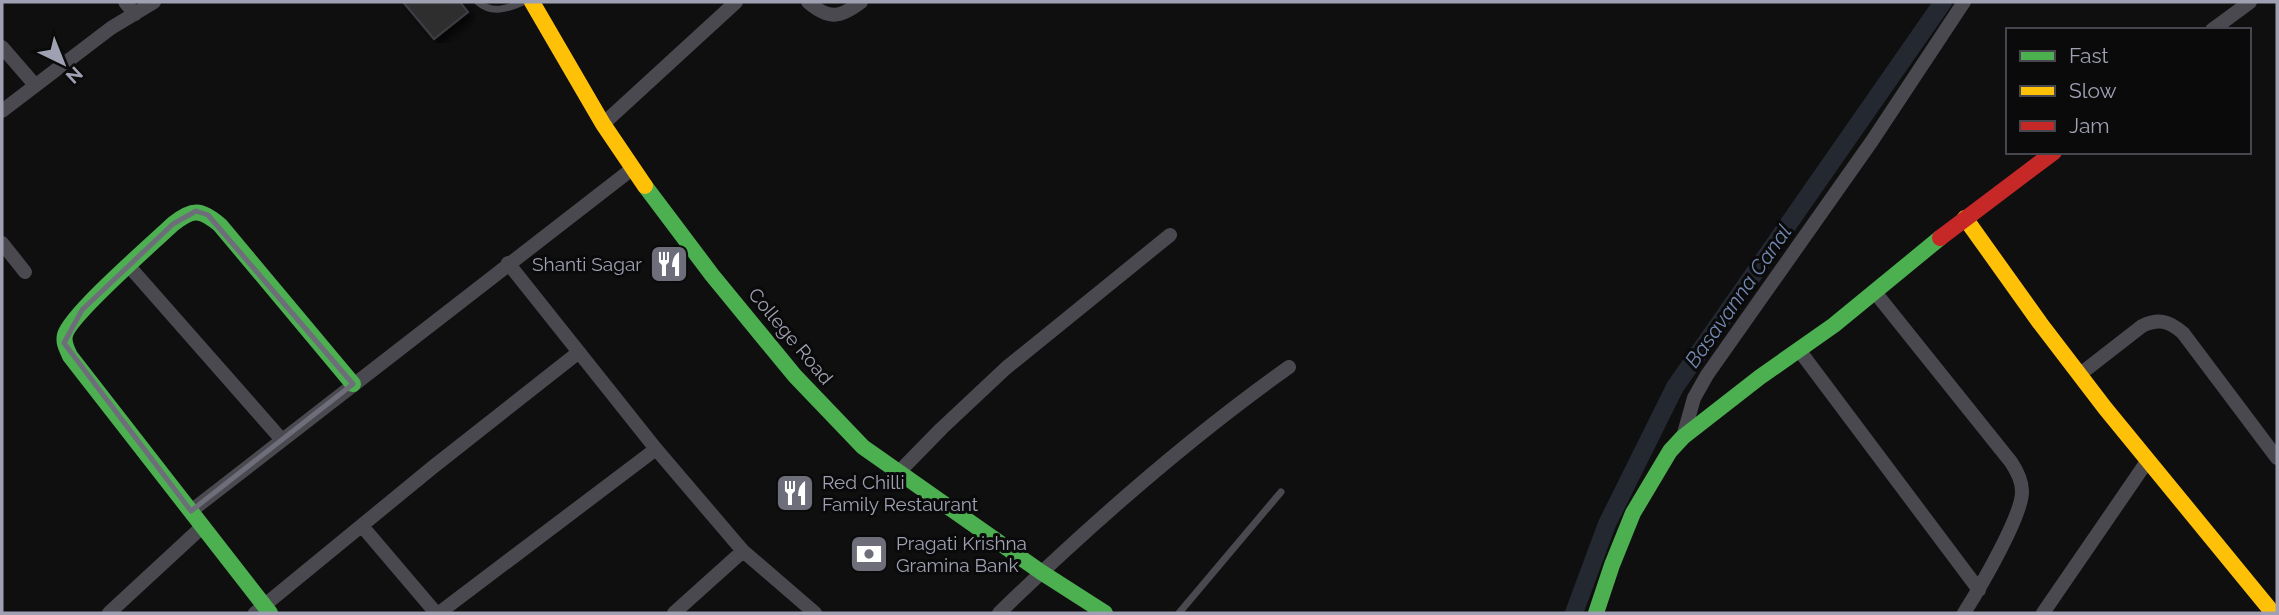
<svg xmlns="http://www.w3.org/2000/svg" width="2279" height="615" viewBox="0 0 2279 615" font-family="Raleway,sans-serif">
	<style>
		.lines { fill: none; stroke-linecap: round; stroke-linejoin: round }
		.canal { stroke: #232831; stroke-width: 18 }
		.building { fill: #2d2d2f; stroke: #3e3e44; stroke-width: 2; filter: url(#shadow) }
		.lane { stroke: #49494f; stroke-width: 7 }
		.street { stroke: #49494f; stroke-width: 14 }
		.fast { stroke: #4caf50; stroke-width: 16 }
		.slow { stroke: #ffc107; stroke-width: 16 }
		.jam { stroke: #c62828; stroke-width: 16 }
		.marked { fill: none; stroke: #6d6e79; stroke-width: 5; stroke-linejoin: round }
		.labels { text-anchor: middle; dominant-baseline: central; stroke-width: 6; stroke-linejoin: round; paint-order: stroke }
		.poi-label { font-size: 19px; fill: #9fa1b2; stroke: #0a0a0b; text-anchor: start }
		.street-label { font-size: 19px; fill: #9fa1b2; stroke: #0a0a0b }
		.water-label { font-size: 21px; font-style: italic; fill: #7388b0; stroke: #0a0a0b }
	</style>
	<defs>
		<filter id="shadow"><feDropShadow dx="6" dy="6" stdDeviation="3.5" flood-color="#0009"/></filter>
	</defs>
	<rect width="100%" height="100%" fill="#0f0f10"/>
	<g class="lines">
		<path class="canal" d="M1574,613L1607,524L1675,387L1943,2"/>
	</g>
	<path class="building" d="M403,2H460L468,12L434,39Z"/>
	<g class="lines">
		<path class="lane" d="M478,2C492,14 507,9 523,2
			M1179,613L1281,492"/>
		<path class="street" d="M125,2L135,14
			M808,2C829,20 840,18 861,2
			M2212,30L2250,2
			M2,47L35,85
			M2,111L111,28L154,2
			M603,124L736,2
			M2,243L25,272
			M508,263L656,449L743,551L815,613
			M128,265L282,440
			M1874,291L2011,462C2017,471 2022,480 2022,491C2023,515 1978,591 1964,613
			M1799,350L1979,590
			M2079,375L2142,326C2159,318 2169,321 2183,333L2277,458
			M1683,437L1694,398L1707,375L1872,141L1964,2
			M898,473L941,429L1006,368L1170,235
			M191,511L632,169
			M362,526L436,613
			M109,613L202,527
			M255,613L433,467L579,352
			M439,613L656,449
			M674,613L743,551
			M999,613C1090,525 1186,440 1289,367
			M2043,613L2148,460"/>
		<path class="fast" d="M645,186L712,275L795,376L863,447L1041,572L1105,613
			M270,613L70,356C67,349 63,343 65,335C70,315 153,243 173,224C193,208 201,209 220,225L353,384
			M1596,613L1612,565L1633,513L1670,451L1683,437L1760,377L1834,325L1940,238"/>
		<path class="slow" d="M532,2L603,124L645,186
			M1965,218L2040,323L2105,408L2273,613"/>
		<path class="jam" d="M1940,238L2054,152"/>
	</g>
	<path class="marked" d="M196,211L208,215L353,384L191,511L64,343L82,310L173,224Z"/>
	<defs>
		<g id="restaurant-square" transform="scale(2.0125)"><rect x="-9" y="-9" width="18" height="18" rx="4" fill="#6d6e79" stroke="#0a0a0b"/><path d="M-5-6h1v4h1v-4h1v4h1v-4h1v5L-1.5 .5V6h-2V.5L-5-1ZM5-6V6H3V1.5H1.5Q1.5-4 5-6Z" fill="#fff"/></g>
		<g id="bank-square" transform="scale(2.0125)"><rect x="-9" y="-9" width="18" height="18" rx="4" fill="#6d6e79" stroke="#0a0a0b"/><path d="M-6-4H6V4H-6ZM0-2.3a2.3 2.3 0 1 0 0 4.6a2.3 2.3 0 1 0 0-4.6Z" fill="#fff"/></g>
	</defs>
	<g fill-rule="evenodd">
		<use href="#restaurant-square" x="669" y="264"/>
		<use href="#restaurant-square" x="795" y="493"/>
		<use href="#bank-square" x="869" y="554"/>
	</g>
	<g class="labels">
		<g class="poi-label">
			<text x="642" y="264" text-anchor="end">Shanti Sagar</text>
			<text x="822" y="482">Red Chilli<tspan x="822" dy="22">Family Restaurant</tspan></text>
			<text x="896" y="543">Pragati Krishna<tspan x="896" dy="22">Gramina Bank</tspan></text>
		</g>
		<g class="street-label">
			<text transform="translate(791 336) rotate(50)">College Road</text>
		</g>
		<g class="water-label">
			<text transform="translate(1738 296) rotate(-55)">Basavanna Canal</text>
		</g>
	</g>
	<rect width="2279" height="615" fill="none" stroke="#9fa1b2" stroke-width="7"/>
	<rect x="2006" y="28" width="245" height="126" fill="#0a0a0b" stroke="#46464e" stroke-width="2"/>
	<rect x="2020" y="51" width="35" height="10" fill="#4caf50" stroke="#46464e" stroke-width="2"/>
	<text x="2069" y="63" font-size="21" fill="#9fa1b2">Fast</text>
	<rect x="2020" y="86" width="35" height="10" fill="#ffc107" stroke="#46464e" stroke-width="2"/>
	<text x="2069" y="98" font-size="21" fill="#9fa1b2">Slow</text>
	<rect x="2020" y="121" width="35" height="10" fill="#c62828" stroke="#46464e" stroke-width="2"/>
	<text x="2069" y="133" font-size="21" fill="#9fa1b2">Jam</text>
	<g transform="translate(63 63) rotate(137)" stroke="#0a0a0b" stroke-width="5" paint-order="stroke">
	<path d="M0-5L12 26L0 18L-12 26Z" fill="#9fa1b2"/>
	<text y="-10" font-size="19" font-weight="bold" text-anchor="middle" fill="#9fa1b2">N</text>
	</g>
</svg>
